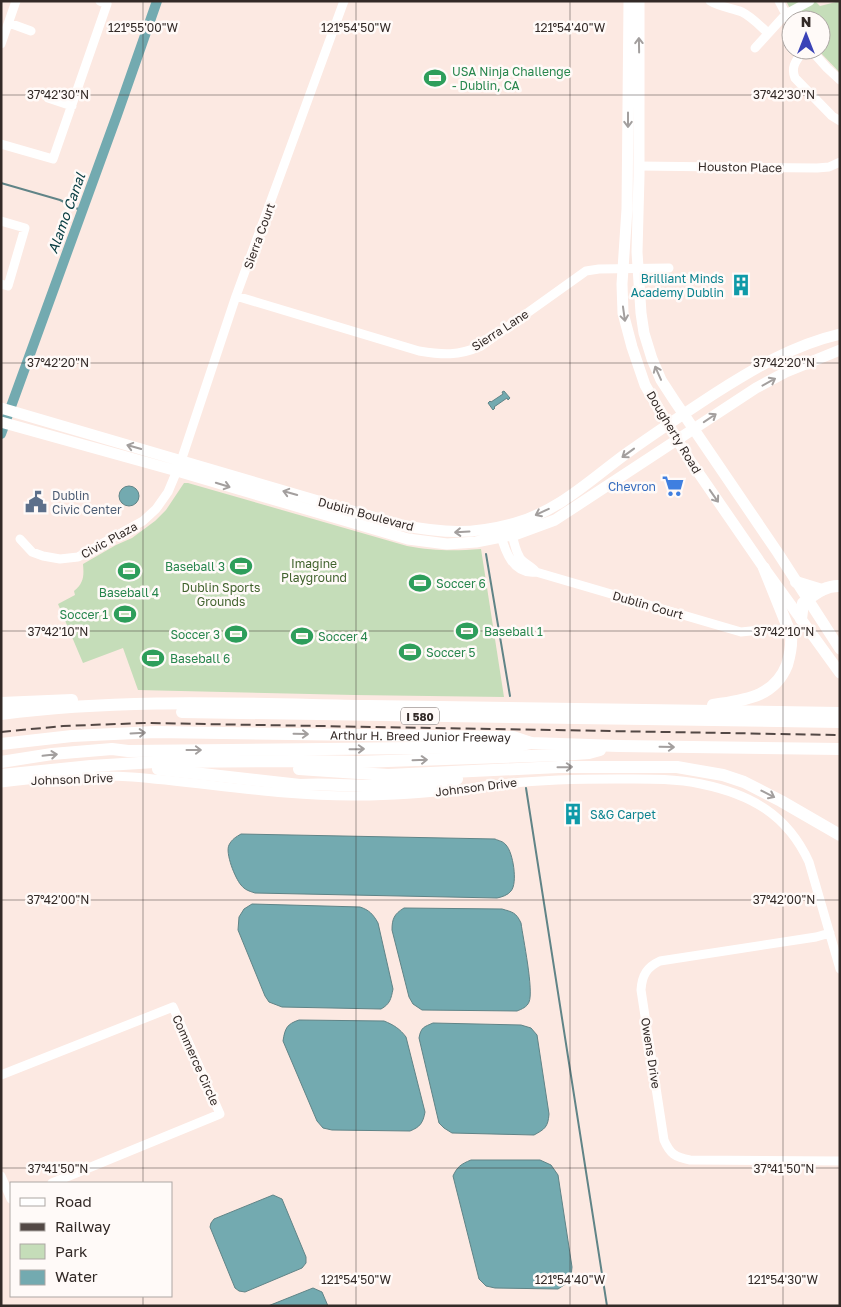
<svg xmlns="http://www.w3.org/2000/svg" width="841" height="1307" viewBox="0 0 841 1307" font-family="'Golos Text',sans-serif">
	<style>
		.green { fill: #c5ddb9 }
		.water { fill: #73aab0; stroke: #608487 }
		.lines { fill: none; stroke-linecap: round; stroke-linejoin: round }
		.stream { stroke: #608487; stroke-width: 2 }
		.river { stroke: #73aab0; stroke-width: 10 }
		.minor { stroke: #fff; stroke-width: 9 }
		.major { stroke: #fff; stroke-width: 11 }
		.highway { stroke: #fff; stroke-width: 12 }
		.rail { stroke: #534845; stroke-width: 2; stroke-dasharray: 10 5; stroke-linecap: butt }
		.oneway { stroke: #a39f9e }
		.ticks { fill: none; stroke: #332a27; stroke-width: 1; stroke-opacity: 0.45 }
		.labels { text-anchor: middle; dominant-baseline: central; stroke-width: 5; stroke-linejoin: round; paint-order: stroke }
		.shield { fill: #fffaf8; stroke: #706866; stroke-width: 1 }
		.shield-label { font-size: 11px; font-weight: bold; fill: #332a27 }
		.leisure-label { font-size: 12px; fill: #27864d; stroke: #fffaf8; text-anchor: start }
		.street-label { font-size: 12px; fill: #332a27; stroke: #fffaf8 }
		.culture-label { font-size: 12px; fill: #0d838f; stroke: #fffaf8; text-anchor: end }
		.shop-label { font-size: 12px; fill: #366cbe; stroke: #fffaf8; text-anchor: end }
		.service-label { font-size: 12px; fill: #4e5e75; stroke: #fffaf8; text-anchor: start }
		.park-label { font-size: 12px; fill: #41622d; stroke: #fffaf8 }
		.water-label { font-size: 14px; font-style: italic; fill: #0b4045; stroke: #fffaf8 }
		.ticks-label { font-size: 12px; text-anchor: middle; fill: #332a27; stroke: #fffaf8; stroke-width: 5; stroke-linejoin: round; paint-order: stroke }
	</style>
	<rect width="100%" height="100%" fill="#fce9e2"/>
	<path class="green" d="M786,1H815L820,6L840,1V73L818,50H821V20H796Z
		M184,483H188L407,546C434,551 454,551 481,549L504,697L354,695L138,690L123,648L83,663L58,604L75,595L74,591C84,583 84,576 83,564L116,545L132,538L155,521L166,510Z"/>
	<path class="water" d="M504,391L510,398L508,400L507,398L494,407L495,408L493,410L488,403L490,401L491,402L503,394L502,392Z
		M119 496a10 10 0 1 1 20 0a10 10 0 1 1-20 0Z
		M241,834L495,839C499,841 503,841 506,845C513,852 518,883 511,891C508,895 502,897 497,898L255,893C249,891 245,890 241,885C235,878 225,853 229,845C232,839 236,837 241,834Z
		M252,904L360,907C369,910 373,914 378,923L393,989C391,999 390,1004 381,1009L282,1007L269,1002L265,996L238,930L239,917L244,909Z
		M404,908L502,909C512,912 516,912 521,923C523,938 534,991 529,1002C527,1007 522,1009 517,1011L422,1010L413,1004L409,997L392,930C392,919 394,914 404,908Z
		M299,1020L384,1021C394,1025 400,1029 406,1037L425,1112C423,1123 420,1127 410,1131L332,1130L323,1128L317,1121L283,1041C285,1028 287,1024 299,1020Z
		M433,1023L521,1025L531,1028L537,1035L549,1114C548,1127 545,1129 534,1135L452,1133L444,1128L439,1123L419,1038C421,1027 424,1027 433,1023Z
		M471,1160H540L551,1165L558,1175L572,1267L571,1277L567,1283L558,1289L495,1288L486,1286L479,1279L453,1176C457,1167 461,1164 471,1160Z
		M273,1195L282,1199L306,1257V1263L302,1268L245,1292L239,1291L235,1288L210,1227L211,1223L214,1219Z
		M313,1288L322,1292L328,1306H268Z"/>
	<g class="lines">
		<path class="stream" d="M1,183L60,200L82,211
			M486,554L510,696
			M526,788L607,1306"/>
		<path class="river" d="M1,434L117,115L157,1"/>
		<path class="minor" d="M710,1C720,7 731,8 742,12C752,17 760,26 768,33
			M779,1L791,24
			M9,23L31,31
			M1,44L16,1
			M755,48L786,14L810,1
			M811,50L827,68L840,80
			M801,54C795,62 791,68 795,78L832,116L840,121
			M48,98L72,106
			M1,144L53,159L107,4L100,1
			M639,166L817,168L829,167L840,162
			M1,221L25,228L8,286L1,284
			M236,296L419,351C443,355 458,356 481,346L586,271L599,269L669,268
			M511,529C513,539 515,550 520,558C524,564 532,566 536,572
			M500,533C505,551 513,575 536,572L741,632L760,630
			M20,539L32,552L43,556L60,559L78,557L143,521L156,509L168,492L181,461L236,296L344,1
			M1,783C44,778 88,774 132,777C208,783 283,797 359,796C395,796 430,793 465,789C477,787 490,785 502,784C540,780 578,779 616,779C645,779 673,778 701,784C750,794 787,814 809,862L840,969
			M830,933L816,937L660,961C647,967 642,975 641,990L664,1140C670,1154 675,1157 690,1160L840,1161
			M1,1075L173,1007L220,1114L52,1183
			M1,1176L11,1199"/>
		<path class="major" d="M629,1L627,209L622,284L623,313L632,347L645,385L660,411L689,459L764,568L840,673
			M639,1V176L637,252L641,313L644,333L652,359L661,380L674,400L778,553L840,649
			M1,408L400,525C443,533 472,535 515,523C559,511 591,479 627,453C655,433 685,413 714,394C755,368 793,345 840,334
			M1,422L177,471L408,539L447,544L476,542L517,534L555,520L756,388L786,372L840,350"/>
		<g class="highway">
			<path d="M796,582L822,590"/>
			<path d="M801,619L803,603C814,595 825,585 840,586"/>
			<path d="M1,703L72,700"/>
			<path d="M713,705C743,700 774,698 787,665C790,655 792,646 791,635L764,568"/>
			<path d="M182,712L840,722"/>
			<path d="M1,714C123,698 246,704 368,706C525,708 682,710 840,713"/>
			<path id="s1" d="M1,744L72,736L155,732L513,737L531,743L619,746L840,749"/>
			<path d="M1,762L52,754L112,749L128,751L513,747L531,743"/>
			<path d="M158,769L300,785C325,783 350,786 375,786C402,786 430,783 457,779"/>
			<path d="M299,769L388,775L559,767H677L723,775L744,782L781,801L840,835"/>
			<path d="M1,775L91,766L155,762L301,761L359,762L561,755L589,753L600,750"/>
		</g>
		<path class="rail" d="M1,732L63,726L145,723L840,735"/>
	</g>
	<defs><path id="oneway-shaft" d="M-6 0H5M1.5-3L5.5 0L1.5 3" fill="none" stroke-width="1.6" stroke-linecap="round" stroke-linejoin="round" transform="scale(1.25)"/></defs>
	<g class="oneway">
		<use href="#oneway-shaft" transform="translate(639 45) rotate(-91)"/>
		<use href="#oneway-shaft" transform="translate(628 120) rotate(90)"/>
		<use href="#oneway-shaft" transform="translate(624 314) rotate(82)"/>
		<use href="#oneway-shaft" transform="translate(658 373) rotate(-114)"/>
		<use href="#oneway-shaft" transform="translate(769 382) rotate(-29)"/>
		<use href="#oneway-shaft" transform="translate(710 418) rotate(-34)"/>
		<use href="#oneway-shaft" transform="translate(134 447) rotate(-164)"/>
		<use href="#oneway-shaft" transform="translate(628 453) rotate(144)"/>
		<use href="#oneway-shaft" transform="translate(223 485) rotate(17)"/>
		<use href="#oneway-shaft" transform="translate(290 493) rotate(-164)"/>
		<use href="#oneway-shaft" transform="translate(714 496) rotate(55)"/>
		<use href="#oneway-shaft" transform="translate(542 512) rotate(155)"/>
		<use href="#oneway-shaft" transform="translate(462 532) rotate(177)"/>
		<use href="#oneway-shaft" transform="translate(138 733) rotate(-3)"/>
		<use href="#oneway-shaft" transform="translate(301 734) rotate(1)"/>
		<use href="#oneway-shaft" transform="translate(667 747) rotate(1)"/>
		<use href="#oneway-shaft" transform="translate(357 749) rotate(-1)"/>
		<use href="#oneway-shaft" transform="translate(194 750)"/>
		<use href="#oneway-shaft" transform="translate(50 755) rotate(-6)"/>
		<use href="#oneway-shaft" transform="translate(420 760) rotate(-2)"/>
		<use href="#oneway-shaft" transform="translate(565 767) rotate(-1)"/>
		<use href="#oneway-shaft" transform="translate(768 794) rotate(27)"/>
	</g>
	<path class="ticks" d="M143,1V1183M356,1V1306M570,1V1306M783,1V1306M1,95H840M1,363H840M1,631H840M1,900H840M1,1168H840M143,1296V1306"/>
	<defs>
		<g id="stadium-bare" transform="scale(1.725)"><path d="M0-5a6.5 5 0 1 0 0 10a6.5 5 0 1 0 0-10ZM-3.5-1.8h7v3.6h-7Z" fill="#2e9e5b" stroke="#fffaf8" stroke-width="2.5" paint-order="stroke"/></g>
		<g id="building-bare" transform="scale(1.725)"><path d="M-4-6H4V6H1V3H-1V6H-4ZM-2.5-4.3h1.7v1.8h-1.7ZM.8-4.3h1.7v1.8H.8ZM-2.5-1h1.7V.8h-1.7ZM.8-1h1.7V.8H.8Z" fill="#0f9aa8" stroke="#fffaf8" stroke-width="2.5" paint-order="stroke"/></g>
		<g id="supermarket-bare" transform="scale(1.725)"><path d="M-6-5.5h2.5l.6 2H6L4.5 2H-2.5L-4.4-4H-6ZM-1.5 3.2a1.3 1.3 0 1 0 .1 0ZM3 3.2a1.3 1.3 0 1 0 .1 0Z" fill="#3f7fe0" stroke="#fffaf8" stroke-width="2.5" paint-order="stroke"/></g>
		<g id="civic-bare" transform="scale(1.725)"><path d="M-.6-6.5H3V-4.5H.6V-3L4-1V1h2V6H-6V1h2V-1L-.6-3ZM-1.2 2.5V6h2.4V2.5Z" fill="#5c6f8a" stroke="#fffaf8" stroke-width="2.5" paint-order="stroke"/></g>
	</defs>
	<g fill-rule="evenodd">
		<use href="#stadium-bare" x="435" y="78"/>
		<use href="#building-bare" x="741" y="285"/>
		<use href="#supermarket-bare" x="673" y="486"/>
		<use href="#civic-bare" x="36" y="502"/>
		<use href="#stadium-bare" x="241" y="566"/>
		<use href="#stadium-bare" x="129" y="571"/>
		<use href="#stadium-bare" x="420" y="583"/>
		<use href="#stadium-bare" x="125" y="614"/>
		<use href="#stadium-bare" x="467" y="631"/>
		<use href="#stadium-bare" x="236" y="634"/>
		<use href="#stadium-bare" x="302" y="636"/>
		<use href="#stadium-bare" x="410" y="652"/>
		<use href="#stadium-bare" x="153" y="658"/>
		<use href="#building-bare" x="573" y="814"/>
	</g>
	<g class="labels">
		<rect class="shield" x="401" y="707.5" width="38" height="17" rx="4"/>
		<g class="shield-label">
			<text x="420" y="716">I 580</text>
		</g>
		<g class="leisure-label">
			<text x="452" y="71">USA Ninja Challenge<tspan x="452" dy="14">- Dublin, CA</tspan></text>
			<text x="225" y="566" text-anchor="end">Baseball 3</text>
			<text x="436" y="583">Soccer 6</text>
			<text x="129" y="592" text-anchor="middle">Baseball 4</text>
			<text x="108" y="614" text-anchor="end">Soccer 1</text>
			<text x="484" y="631">Baseball 1</text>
			<text x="220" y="634" text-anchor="end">Soccer 3</text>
			<text x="318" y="636">Soccer 4</text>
			<text x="426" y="652">Soccer 5</text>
			<text x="170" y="658">Baseball 6</text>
		</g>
		<g class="street-label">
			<text transform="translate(740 167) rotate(1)">Houston Place</text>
			<text transform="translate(259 236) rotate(-70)">Sierra Court</text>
			<text transform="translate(500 330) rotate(-33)">Sierra Lane</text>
			<text transform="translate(674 432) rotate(59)">Dougherty Road</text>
			<text transform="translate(366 514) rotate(15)">Dublin Boulevard</text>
			<text transform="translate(109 540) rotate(-29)">Civic Plaza</text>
			<text transform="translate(648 605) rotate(16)">Dublin Court</text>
			<text stroke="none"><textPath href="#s1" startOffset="420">Arthur H. Breed Junior Freeway</textPath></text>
			<text transform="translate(72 779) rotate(-2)">Johnson Drive</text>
			<text transform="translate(476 787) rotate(-7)">Johnson Drive</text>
			<text transform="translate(651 1053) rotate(81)">Owens Drive</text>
			<text transform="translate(196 1060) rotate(66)">Commerce Circle</text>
		</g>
		<g class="culture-label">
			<text x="724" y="278">Brilliant Minds<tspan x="724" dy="14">Academy Dublin</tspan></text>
			<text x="590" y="814" text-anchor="start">S&amp;G Carpet</text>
		</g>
		<g class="shop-label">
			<text x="656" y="486">Chevron</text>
		</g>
		<g class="service-label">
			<text x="52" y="495">Dublin<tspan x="52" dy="14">Civic Center</tspan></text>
		</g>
		<g class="park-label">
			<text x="314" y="563">Imagine<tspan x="314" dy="14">Playground</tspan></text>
			<text x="221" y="587">Dublin Sports<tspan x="221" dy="14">Grounds</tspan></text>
		</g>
		<g class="water-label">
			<text transform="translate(66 213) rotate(-70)">Alamo Canal</text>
		</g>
	</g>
	<g class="ticks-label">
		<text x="143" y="32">121°55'00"W</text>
		<text x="356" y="32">121°54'50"W</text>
		<text x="570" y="32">121°54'40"W</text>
		<text x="58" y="99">37°42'30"N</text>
		<text x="784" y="99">37°42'30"N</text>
		<text x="58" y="367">37°42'20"N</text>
		<text x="784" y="367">37°42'20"N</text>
		<text x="58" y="636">37°42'10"N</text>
		<text x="784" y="636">37°42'10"N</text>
		<text x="58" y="904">37°42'00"N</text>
		<text x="784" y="904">37°42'00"N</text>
		<text x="58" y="1173">37°41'50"N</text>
		<text x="784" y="1173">37°41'50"N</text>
		<text x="356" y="1284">121°54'50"W</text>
		<text x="570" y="1284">121°54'40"W</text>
		<text x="783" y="1284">121°54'30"W</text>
	</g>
	<rect width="841" height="1307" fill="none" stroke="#332a27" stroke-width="5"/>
	<rect x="10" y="1182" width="162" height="115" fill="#fffaf8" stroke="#ada7a4"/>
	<rect x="20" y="1198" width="25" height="8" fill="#ffffff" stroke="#ada7a4"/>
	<text x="55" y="1207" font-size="15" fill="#332a27">Road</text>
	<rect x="20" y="1223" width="25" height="8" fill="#534845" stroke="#ada7a4"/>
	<text x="55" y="1232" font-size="15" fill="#332a27">Railway</text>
	<rect x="20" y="1244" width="25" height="15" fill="#c5ddb9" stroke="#ada7a4"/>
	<text x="55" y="1257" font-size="15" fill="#332a27">Park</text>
	<rect x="20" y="1270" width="25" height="15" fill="#73aab0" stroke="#ada7a4"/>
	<text x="55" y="1282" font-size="15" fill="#332a27">Water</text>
	<g transform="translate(806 35)"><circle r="24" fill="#fffaf8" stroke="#ada7a4"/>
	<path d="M0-4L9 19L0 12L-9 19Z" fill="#3b43b7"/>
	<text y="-8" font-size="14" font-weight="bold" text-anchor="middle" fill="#332a27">N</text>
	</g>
</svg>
